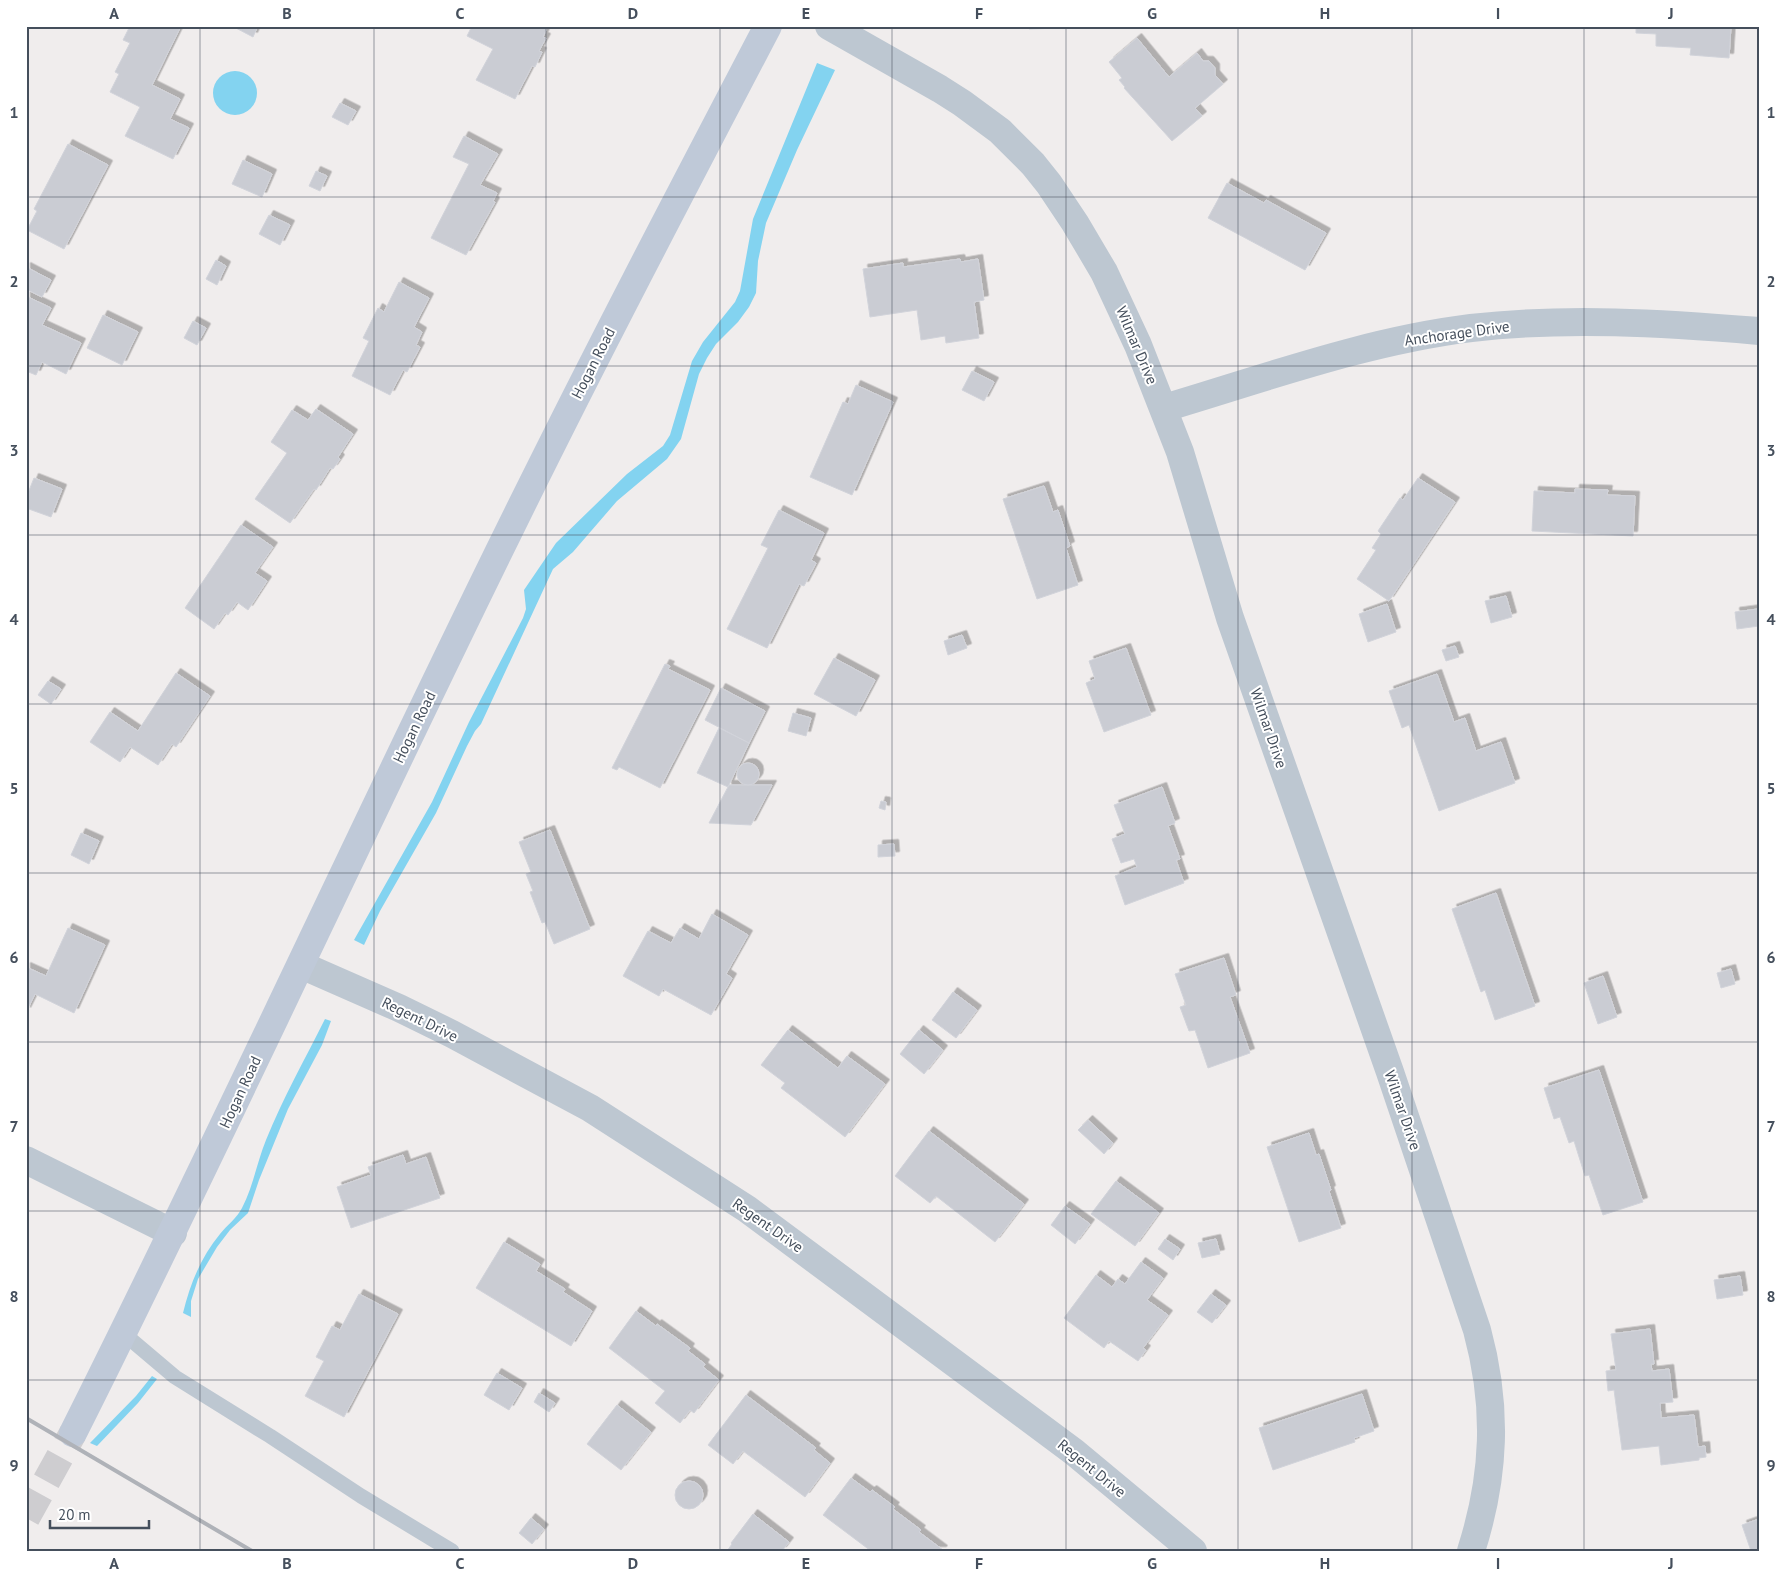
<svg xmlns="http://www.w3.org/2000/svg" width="1785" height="1577" viewBox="0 0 1785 1577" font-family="'PT Sans',sans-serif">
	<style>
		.water { fill: #83d3f0 }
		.building { fill: #caccd3; stroke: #d1d3da; filter: url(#shadow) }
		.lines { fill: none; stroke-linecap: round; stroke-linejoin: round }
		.secondary-tunnel { stroke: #cecdd0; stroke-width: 28; stroke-dasharray: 28 14; stroke-linecap: butt }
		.lane { stroke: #bdc7d1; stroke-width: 15 }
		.street { stroke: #bdc7d1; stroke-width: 28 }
		.secondary { stroke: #bfc9d8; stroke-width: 28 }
		.rail { stroke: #afb2b8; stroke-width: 4 }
		.grid { fill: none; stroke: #454f5c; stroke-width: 1; stroke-opacity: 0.55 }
		.labels { text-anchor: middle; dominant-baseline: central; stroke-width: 4; stroke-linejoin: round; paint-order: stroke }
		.street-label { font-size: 15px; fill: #454f5c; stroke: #fff }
		.neatline { fill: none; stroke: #454f5c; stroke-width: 2 }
		.grid-label { font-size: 16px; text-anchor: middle; font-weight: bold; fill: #454f5c }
	</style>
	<defs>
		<filter id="shadow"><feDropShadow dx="4.5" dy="-4.5" stdDeviation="0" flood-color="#0004"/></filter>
	</defs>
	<rect width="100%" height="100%" fill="#f0eded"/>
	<path class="water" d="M817,63L835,70L797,150L766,223L758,261L756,293L749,307L738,322L716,344L707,358L699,374L681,439L667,459L617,501L573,552L553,569L481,724L475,731L467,746L436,813L380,911L364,945L354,940L432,802L469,722L523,618L526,609L524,590L556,543L627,474L663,446L670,435L692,361L703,342L735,302L740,291L753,219Z
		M213 93a22 22 0 1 1 44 0a22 22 0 1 1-44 0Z
		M325,1019L331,1021L322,1045L288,1109L259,1180L248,1213L230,1230L217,1247L198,1279L191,1301V1317L183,1313C190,1284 201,1257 220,1234C227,1225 237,1218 242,1208C253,1187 257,1162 266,1140C283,1098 305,1059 325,1019Z
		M152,1376L157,1379L138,1403L97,1446L90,1443L136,1396Z"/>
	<path class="building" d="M130,26H175L180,28L152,85L180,99L170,119L189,128L173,159L125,136L140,107L110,92L119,74L115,72L130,43L123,40Z
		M232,26H258L253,37Z
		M472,26H548L543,37L546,38L539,51L542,52L535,67L532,66L515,99L476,80L493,49L467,36Z
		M1029,26H1063V28L1029,29Z
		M1636,26H1731L1729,58L1690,55L1691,48L1656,46V34L1636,33Z
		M1137,38L1169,77L1197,53L1203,61H1209L1215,68V75L1223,84L1195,108L1202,116L1172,141L1124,88L1125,87L1119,80L1122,78L1109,62Z
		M340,103L356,111L348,125L332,117Z
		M464,136L498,154L480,185L497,193L493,201L495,202L466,255L431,238L469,164L453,157Z
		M68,144L108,165L64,249L27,230L37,211L34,209Z
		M243,160L272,174L262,197L232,184Z
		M316,171L327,176L320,191L309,186Z
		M1227,183L1264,203L1266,200L1326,233L1305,270L1208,218Z
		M269,215L290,225L280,245L259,234Z
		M960,259L961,262L978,259L984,300L974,302L979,338L946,343L945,336L921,340L917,310L870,317L863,269L903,263V267Z
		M216,260L226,266L217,285L206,279Z
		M26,267L51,280L42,297L26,289Z
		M399,282L429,298L414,327L422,332L416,345L420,347L407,372L403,370L390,395L352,376L369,341L363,338L378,308L384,312Z
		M26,296L51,308L42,325L81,343L66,374L42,362L36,375L26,371Z
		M103,315L138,332L122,365L87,348Z
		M193,321L206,328L197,345L184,338Z
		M972,371L994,382L984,401L962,390Z
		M856,385L893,402L852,495L810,477L843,402L848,404Z
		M316,409L353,434L338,457L340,459L333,469L330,468L316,490L314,489L290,523L255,499L287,453L271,442L292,410L308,420Z
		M34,478L62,489L51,517L26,508V498Z
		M1418,478L1455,502L1389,601L1357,579L1376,550L1372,548L1381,534L1378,531L1400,498L1403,500Z
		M1044,486L1053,512L1058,510L1070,546L1066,548L1078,585L1037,599L1003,499Z
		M1575,489L1608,490L1607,495L1635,496L1633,536L1532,531L1534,491L1575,493Z
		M779,510L824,533L811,560L816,563L804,586L799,584L767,648L727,629L768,548L761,545Z
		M241,525L273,547L255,573L267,581L248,610L237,602L228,615L225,613L214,629L185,608Z
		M1506,596L1512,617L1491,623L1485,601Z
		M1387,604L1396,632L1368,642L1359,614Z
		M1758,609L1759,626L1737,629L1735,612Z
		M962,635L967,648L948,655L944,641Z
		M1455,646L1459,657L1446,661L1442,650Z
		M1126,648L1151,715L1104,732L1086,683L1095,679L1089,661Z
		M834,658L875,680L856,716L814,694Z
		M665,664L670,666L668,669L710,690L660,788L619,767L617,770L612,768Z
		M176,673L210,696L176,747L172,744L158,765L130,747L120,762L90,742L110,712L138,731Z
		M1437,674L1454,722L1465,718L1476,751L1501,742L1515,783L1439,811L1409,725L1402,728L1389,691Z
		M48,681L61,689L51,704L38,695Z
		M721,688L765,711L749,743L705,720Z
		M793,713L811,718L806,736L788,731Z
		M719,728L749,743L728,787L697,773Z
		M737 774a11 11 0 1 1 22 0a11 11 0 1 1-22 0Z
		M729,785H772L751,825L709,823Z
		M1162,787L1175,823L1168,826L1180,859L1176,860L1184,883L1125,905L1115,876L1137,867L1134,859L1121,863L1112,839L1125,834L1114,805Z
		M881,801L886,802L885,810L879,808Z
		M550,830L590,929L554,944L545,922L542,923L530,892L533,891L526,874L531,872L519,842Z
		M81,833L99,841L89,864L71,855Z
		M894,844L895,856L878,857V845Z
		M1496,893L1535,1006L1495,1020L1485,990L1481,992L1452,909Z
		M712,914L748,935L726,974L732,978L711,1015L663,989L659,996L623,976L648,931L671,943L680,928L699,939Z
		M68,928L105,945L74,1013L35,994L26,1012V967L46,976Z
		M1224,958L1236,995L1230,997L1250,1053L1208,1068L1195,1030L1189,1031L1180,1007L1186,1005L1175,974Z
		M1731,969L1735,984L1721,988L1717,973Z
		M1603,976L1617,1017L1598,1024L1584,983Z
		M953,992L977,1010L956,1038L932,1020Z
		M788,1030L838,1068L847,1056L885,1084L845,1137L781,1088L785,1083L761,1065Z
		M919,1030L943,1050L924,1074L900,1054Z
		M1599,1070L1643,1202L1603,1215L1589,1175L1585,1176L1574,1141L1569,1143L1560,1117L1554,1119L1544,1088Z
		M1088,1120L1113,1143L1104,1154L1078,1130Z
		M929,1131L1024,1204L995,1242L936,1196L930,1203L895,1176Z
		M1309,1133L1316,1155L1319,1154L1331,1190L1329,1191L1341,1228L1299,1242L1267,1147Z
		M403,1155L406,1164L426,1157L440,1198L351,1228L337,1187L371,1175L368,1167Z
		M1116,1181L1159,1213L1135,1246L1091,1214Z
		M1065,1206L1090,1224L1075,1244L1051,1225Z
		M1165,1239L1180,1249L1173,1260L1158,1249Z
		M1216,1239L1220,1254L1202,1258L1198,1243Z
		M504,1242L540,1264L536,1271L565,1289L563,1292L592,1311L571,1346L476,1288Z
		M1141,1262L1163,1278L1147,1300L1168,1315L1143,1348L1146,1350L1138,1361L1109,1341L1104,1348L1064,1318L1096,1275L1112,1287L1118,1279L1125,1284Z
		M1740,1276L1743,1295L1717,1299L1714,1280Z
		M359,1294L398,1314L344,1417L305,1396L324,1361L316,1357L332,1326L340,1330Z
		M1211,1294L1226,1305L1212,1323L1197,1312Z
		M636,1311L656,1326L657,1324L690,1348L688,1351L705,1364L703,1367L719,1380L694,1413L690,1410L680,1423L655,1403L665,1391L609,1348Z
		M1650,1329L1654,1364H1651L1652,1371L1669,1369L1673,1402L1660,1403L1661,1418L1694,1415L1698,1447L1705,1446L1706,1457L1699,1458V1460L1661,1465L1659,1446L1622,1450L1614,1390L1608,1391L1606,1371L1616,1370L1611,1334Z
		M497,1373L522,1388L509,1410L484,1395Z
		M539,1393L555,1403L549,1412L534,1402Z
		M1362,1394L1374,1431L1354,1438L1355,1442L1273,1470L1259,1428Z
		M746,1395L816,1448L814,1450L830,1463L805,1497L743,1451L733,1464L708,1445Z
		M617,1405L651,1432L621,1470L587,1444Z
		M851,1478L870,1492L872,1490L895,1507L893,1509L921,1530L919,1532L943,1550L942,1551H871L823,1515Z
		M675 1495a14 14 0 1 1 28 0a14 14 0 1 1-28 0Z
		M753,1514L789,1542L782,1551H727L732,1544L731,1543Z
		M531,1518L544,1529L532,1544L519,1533Z
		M1759,1519V1550L1751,1551L1742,1525Z"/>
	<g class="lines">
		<path class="secondary-tunnel" d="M26,1518L73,1433"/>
		<path class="lane" d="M123,1333L175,1377L270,1436L361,1496L452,1551"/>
		<path class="street" d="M829,26L940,89L962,103L1000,131L1033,164L1049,184L1075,223L1104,272L1138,345L1180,452L1230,618L1390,1072L1477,1330C1498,1407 1495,1476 1471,1551
			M1164,408C1265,378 1366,341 1471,328C1567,317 1663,323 1759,331
			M301,965L399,1008L452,1034L590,1108L747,1209L1074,1452L1193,1551
			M26,1160L173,1233"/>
		<path class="secondary" d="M73,1433C223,1135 361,831 509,531C592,362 680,194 768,26"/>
		<path class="rail" d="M26,1418L252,1551"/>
	</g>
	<path class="grid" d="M200,26V1551M374,26V1551M546,26V1551M720,26V1551M892,26V1551M1066,26V1551M1238,26V1551M1412,26V1551M1584,26V1551M26,197H1759M26,366H1759M26,535H1759M26,704H1759M26,873H1759M26,1042H1759M26,1211H1759M26,1380H1759"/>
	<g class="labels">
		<g class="street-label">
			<text transform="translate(1457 333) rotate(-8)">Anchorage Drive</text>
			<text transform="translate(1137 345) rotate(67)">Wilmar Drive</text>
			<text transform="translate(593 363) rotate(-63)">Hogan Road</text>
			<text transform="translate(414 727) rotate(-64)">Hogan Road</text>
			<text transform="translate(1269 728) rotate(71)">Wilmar Drive</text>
			<text transform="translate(420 1019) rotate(26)">Regent Drive</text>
			<text transform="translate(240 1092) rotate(-65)">Hogan Road</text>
			<text transform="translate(1403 1110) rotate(71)">Wilmar Drive</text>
			<text transform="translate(768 1225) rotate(35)">Regent Drive</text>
			<text transform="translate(1092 1468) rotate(39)">Regent Drive</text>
		</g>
	</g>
	<rect width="1785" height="1577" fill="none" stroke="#ffffff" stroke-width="55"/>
	<path d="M50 1520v8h99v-8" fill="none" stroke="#454f5c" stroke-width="2.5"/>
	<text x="58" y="1520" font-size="15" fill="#454f5c" stroke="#ffffff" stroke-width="4" paint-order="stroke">20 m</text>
	<rect x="28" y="28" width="1730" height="1522" class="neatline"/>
	<g class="grid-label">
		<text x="114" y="19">A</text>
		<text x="287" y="19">B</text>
		<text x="460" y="19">C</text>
		<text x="633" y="19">D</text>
		<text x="806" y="19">E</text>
		<text x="979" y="19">F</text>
		<text x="1152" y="19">G</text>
		<text x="1325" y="19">H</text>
		<text x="1498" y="19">I</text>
		<text x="1671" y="19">J</text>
		<text x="14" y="118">1</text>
		<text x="1771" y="118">1</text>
		<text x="14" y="287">2</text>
		<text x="1771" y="287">2</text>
		<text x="14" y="456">3</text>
		<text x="1771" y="456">3</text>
		<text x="14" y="625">4</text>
		<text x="1771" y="625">4</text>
		<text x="14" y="794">5</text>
		<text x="1771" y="794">5</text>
		<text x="14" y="963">6</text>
		<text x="1771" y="963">6</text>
		<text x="14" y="1132">7</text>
		<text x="1771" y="1132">7</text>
		<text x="14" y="1302">8</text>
		<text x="1771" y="1302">8</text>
		<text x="14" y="1471">9</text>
		<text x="1771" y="1471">9</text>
		<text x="114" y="1569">A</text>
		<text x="287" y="1569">B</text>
		<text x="460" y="1569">C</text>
		<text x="633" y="1569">D</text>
		<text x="806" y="1569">E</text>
		<text x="979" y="1569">F</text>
		<text x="1152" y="1569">G</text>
		<text x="1325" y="1569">H</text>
		<text x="1498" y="1569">I</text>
		<text x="1671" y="1569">J</text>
	</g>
</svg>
